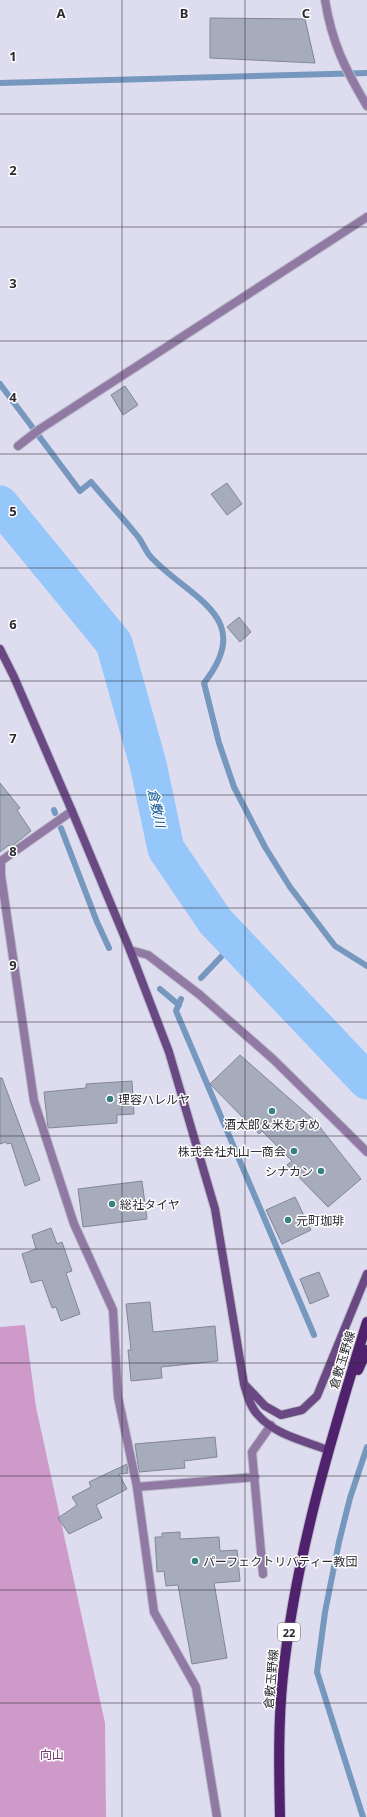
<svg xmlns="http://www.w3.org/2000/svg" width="367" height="1817" viewBox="0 0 367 1817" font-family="'Noto Sans','Noto Sans JP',sans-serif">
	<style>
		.forest { fill: #ce9aca }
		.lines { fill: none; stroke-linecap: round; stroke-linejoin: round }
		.stream { stroke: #7698be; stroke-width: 6 }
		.river { stroke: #96c7fa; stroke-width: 37 }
		.building { fill: #a6acbc; stroke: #828797 }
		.street-casing { stroke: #bab9c9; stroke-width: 10 }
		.secondary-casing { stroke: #bab9c9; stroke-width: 10 }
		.primary-casing { stroke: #bab9c9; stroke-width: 12 }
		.street { stroke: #9079a3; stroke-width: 8 }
		.secondary { stroke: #6a4884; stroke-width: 8 }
		.primary { stroke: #50226d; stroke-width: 10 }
		.grid { fill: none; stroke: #2b2a31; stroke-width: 1; stroke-opacity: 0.55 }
		.poi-dot { fill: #39817e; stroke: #fff; stroke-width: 1.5 }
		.labels { text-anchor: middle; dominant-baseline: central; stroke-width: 3; stroke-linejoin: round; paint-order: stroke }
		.shield { fill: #fff; stroke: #6b6a6f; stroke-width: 1 }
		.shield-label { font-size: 11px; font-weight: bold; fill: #2b2a31 }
		.poi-label { font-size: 12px; fill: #2b2a31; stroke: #fff; text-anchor: start }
		.street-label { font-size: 12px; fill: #2b2a31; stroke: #fff }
		.park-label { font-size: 12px; fill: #753773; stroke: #fff }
		.water-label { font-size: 13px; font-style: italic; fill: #0e5592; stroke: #fff }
		.grid-label { font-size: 13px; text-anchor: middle; font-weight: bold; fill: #2b2a31; stroke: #fff; stroke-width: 3; stroke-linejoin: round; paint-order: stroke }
	</style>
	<rect width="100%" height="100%" fill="#deddef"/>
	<path class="forest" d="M25,1325L36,1407L105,1723L106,1817H0V1327Z"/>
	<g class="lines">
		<path class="stream" d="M0,83L367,73
			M0,384L80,491L91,482C107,501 124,519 139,538C143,544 146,551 150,556C189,599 257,616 204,683L219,743L234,787L265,847L290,887L335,946L367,966
			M54,810L55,813
			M61,828L97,922L109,948
			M201,978L235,942
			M160,989L179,1005
			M181,999L176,1011L314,1335
			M363,1817L317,1672L325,1612L339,1542L350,1498L367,1447"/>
		<path class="river" d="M0,504L114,643L148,764L166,849L215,921L367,1081"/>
	</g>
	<path class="building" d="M210,18L305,19L315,63L210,58Z
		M125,386L138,405L123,415L111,395Z
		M227,483L242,504L227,515L211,494Z
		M239,617L251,632L240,642L227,627Z
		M0,783L20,808L17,810L31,831L11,847L9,845L0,852Z
		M240,1055L315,1121L361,1179L328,1207L287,1165L292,1161L262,1131L259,1134L210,1084Z
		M0,1078H2L40,1180L25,1186L11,1143L7,1144L6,1142L0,1144Z
		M132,1081L134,1114L117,1115V1123L48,1128L44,1092L86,1088V1084Z
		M142,1181L147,1219L83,1227L78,1189Z
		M295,1197L311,1230L282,1244L266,1210Z
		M51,1228L57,1244L62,1242L72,1271L66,1273L80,1314L61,1321L56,1307L52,1308L42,1280L31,1283L22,1254L36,1249L32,1235Z
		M319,1272L329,1296L310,1304L300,1279Z
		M150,1302L153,1332L215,1326L218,1361L161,1367L162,1378L131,1381L128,1350H131L126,1304Z
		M215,1437L217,1457L184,1461L185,1468L139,1472L135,1444Z
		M127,1464L128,1473L119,1474L127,1489L96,1505L102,1518L69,1534L58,1518L77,1505L72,1497L91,1487L89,1482Z
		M180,1532V1539L219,1537L220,1551L237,1550L240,1581L214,1583L227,1658L192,1664L178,1585L166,1586L164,1571L157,1572L155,1537H162V1533Z"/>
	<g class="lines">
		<g class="street-casing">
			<path id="street" d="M325,0C332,43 345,69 367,106
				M18,446L40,429L367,217
				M72,811L1,861V875L34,1101L74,1224L113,1310L118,1397L137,1487L154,1612L196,1687L217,1817
				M130,950L148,955L200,995L274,1060L367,1152
				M137,1487L255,1477
				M263,1574L252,1452L271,1425"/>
		</g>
		<g class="secondary-casing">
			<path id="secondary" d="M0,649L14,677L72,811L130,950L169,1052L215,1209L244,1384C247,1394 250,1407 258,1415C275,1435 305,1441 328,1450
				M246,1386L265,1406L281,1415L302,1410L317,1396L367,1274"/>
		</g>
		<g class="primary-casing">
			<path id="primary" d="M358,1370L367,1350
				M280,1817C279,1770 278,1722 283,1675C296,1554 331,1438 367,1322"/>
		</g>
		<use href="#street" class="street"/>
		<use href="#secondary" class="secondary"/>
		<use href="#primary" class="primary"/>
	</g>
	<path class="grid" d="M122,0V1817M245,0V1817M0,114H367M0,227H367M0,341H367M0,454H367M0,568H367M0,681H367M0,795H367M0,908H367M0,1022H367M0,1136H367M0,1249H367M0,1363H367M0,1476H367M0,1590H367M0,1703H367"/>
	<g class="poi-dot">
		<circle cx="110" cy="1099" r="4"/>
		<circle cx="272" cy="1111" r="4"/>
		<circle cx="294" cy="1151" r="4"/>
		<circle cx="321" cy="1171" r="4"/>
		<circle cx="112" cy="1204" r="4"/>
		<circle cx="288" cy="1220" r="4"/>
		<circle cx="195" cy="1561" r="4"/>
	</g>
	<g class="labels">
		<rect class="shield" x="278" y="1623" width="22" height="18" rx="3"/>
		<g class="shield-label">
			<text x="289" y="1632">22</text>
		</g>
		<g class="poi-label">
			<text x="118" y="1099">理容ハレルヤ</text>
			<text x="272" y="1124" text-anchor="middle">酒太郎＆米むすめ</text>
			<text x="286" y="1151" text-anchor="end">株式会社丸山一商会</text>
			<text x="313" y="1171" text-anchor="end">シナカン</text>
			<text x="120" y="1204">総社タイヤ</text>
			<text x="296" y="1220">元町珈琲</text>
			<text x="203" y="1561">パーフェクトリバティー教団</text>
		</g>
		<g class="street-label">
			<text transform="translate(342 1360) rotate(-73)">倉敷玉野線</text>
			<text transform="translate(271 1679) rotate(-85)">倉敷玉野線</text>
		</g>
		<g class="park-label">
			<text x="52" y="1754">向山</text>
		</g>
		<g class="water-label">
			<text transform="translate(157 808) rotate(78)">倉敷川</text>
		</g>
	</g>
	<g class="grid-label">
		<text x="61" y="18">A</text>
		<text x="184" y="18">B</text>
		<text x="306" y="18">C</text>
		<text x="13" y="61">1</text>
		<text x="13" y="175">2</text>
		<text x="13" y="288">3</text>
		<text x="13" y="402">4</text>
		<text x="13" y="516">5</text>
		<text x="13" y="629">6</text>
		<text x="13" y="743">7</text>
		<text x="13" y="856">8</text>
		<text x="13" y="970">9</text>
	</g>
</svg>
